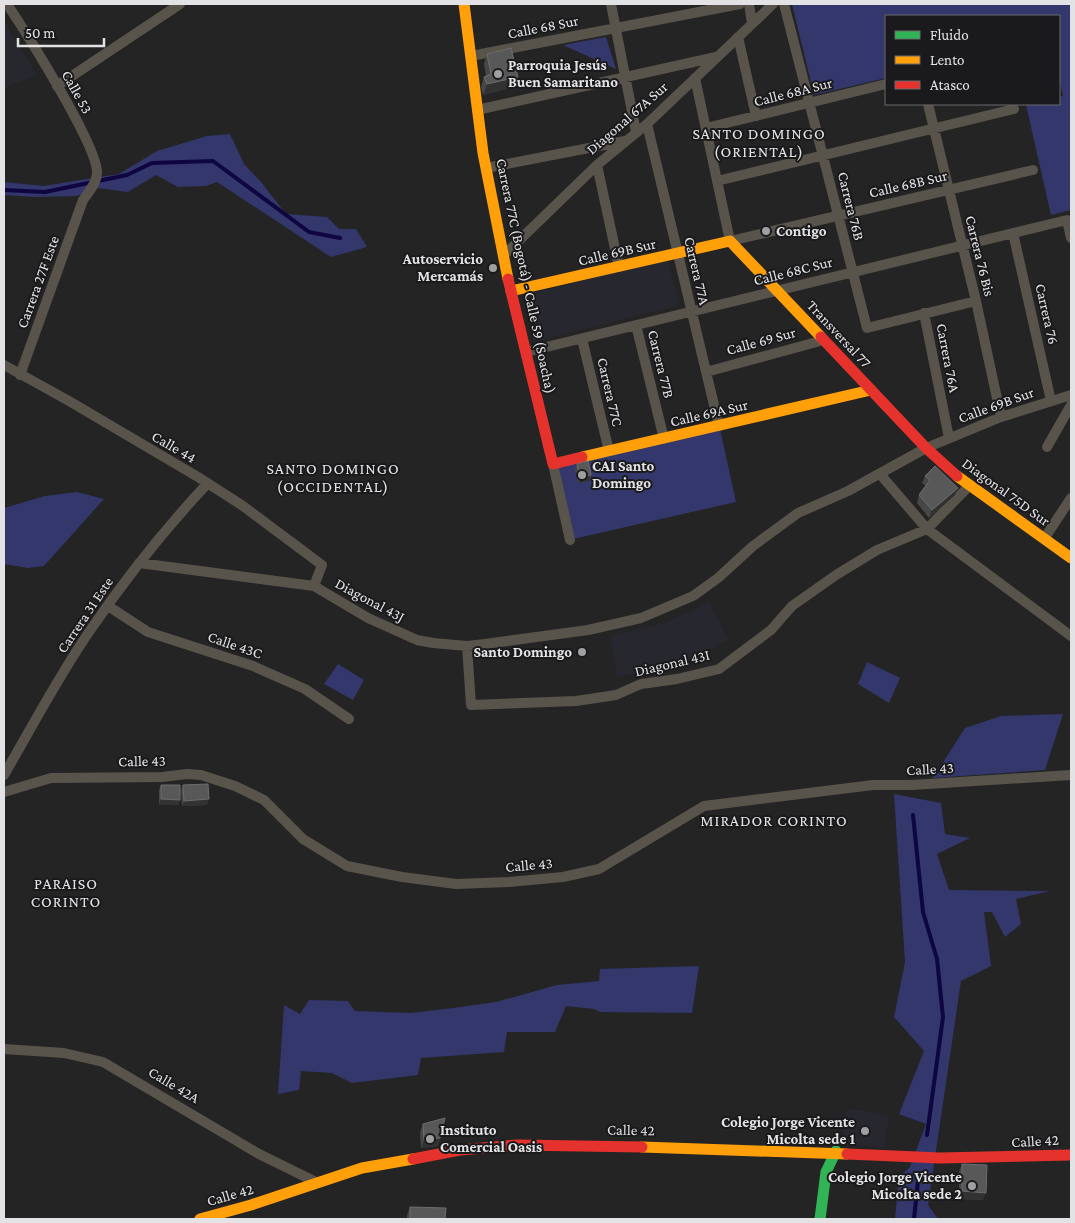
<svg xmlns="http://www.w3.org/2000/svg" width="1075" height="1223" viewBox="0 0 1075 1223" font-family="'Crimson Pro',serif">
	<style>
		.built { fill: #27272f }
		.green { fill: #33376b }
		.lines { fill: none; stroke-linecap: round; stroke-linejoin: round }
		.stream { stroke: #0f053f; stroke-width: 4 }
		.street { stroke: #58544b; stroke-width: 10 }
		.fast { stroke: #30b455; stroke-width: 11 }
		.slow { stroke: #ff9f0a; stroke-width: 11 }
		.jam { stroke: #e5322d; stroke-width: 11 }
		.wall { fill: #474748 }
		.shaded-wall { fill: #323233 }
		.building { fill: #585859; stroke: #6d6d6f }
		.poi-dot { fill: #a0a0a2; stroke: #1a1a1c; stroke-width: 2 }
		.labels { text-anchor: middle; dominant-baseline: central; stroke-width: 4; stroke-linejoin: round; paint-order: stroke }
		.street-label { font-size: 15px; fill: #e3e3e5; stroke: #1a1a1c }
		.poi-label { font-size: 15px; font-weight: bold; fill: #e3e3e5; stroke: #1a1a1c; text-anchor: start }
		.neighbourhood-label { font-size: 16px; letter-spacing: 1px; fill: #e3e3e5; stroke: #1a1a1c }
	</style>
	<rect width="100%" height="100%" fill="#242425"/>
	<path class="built" d="M4,21L37,75L4,88Z
		M667,260L680,305L533,342L525,295Z
		M709,603L729,639L680,665L617,677L610,636L665,623Z
		M847,1108L889,1116L884,1147L840,1145Z"/>
	<path class="green" d="M792,4H1071V210L1051,215L1026,105L1059,104V97L1063,96L1059,77V16H886V78L814,95Z
		M606,37L616,69L563,45Z
		M230,134L244,164L261,182L286,214L327,217L339,229H356L367,247L331,257L217,182L206,186L178,187L156,175L128,192L98,188L77,196L34,197L4,195V182L43,186L119,174L157,151L207,136Z
		M720,429L736,502L573,539L556,467Z
		M77,492L104,499L44,566L28,568L4,564V508L45,496Z
		M867,662L900,678L889,703L858,684Z
		M338,664L364,680L353,700L324,684Z
		M1063,714L1045,770L933,778L965,728L1001,716Z
		M894,794L941,803L945,834L970,838L937,854L949,890L1050,891L1016,899L1021,924L1005,937L992,912H984L991,966L961,981L928,1205L938,1219H895L899,1177L910,1167L926,1124L899,1114L924,1051L894,1017L905,962Z
		M699,966L692,1013L600,1012L594,1009L566,1006L555,1032H507L504,1052L421,1058L418,1075L352,1083L332,1073L301,1071L299,1090L278,1094L284,1005L300,1014L309,1000L348,1001L355,1011L411,1013L453,1008L496,1002L557,985L599,981L600,969Z"/>
	<g class="lines">
		<path class="stream" d="M4,190L45,192L127,175L152,163L213,161L309,232L340,238
			M913,815L923,912L937,959L943,1017L927,1135
			M914,1219L918,1181"/>
		<path class="street" d="M7,4C25,31 98,146 97,173C97,182 89,192 83,200L20,375
			M611,4L636,132
			M749,4L752,23
			M784,4L867,328L976,301
			M738,37L756,116
			M471,56L740,4
			M695,78L730,241L1033,170
			M57,86L180,4
			M928,104L976,301L1001,417
			M477,110L716,57
			M647,124L719,426
			M706,128L886,84
			M597,165L619,267
			M486,168L625,141
			M717,181L1014,109
			M1013,233L1051,401
			M503,256L597,165L647,124L773,4
			M924,313L949,438
			M636,325L664,439
			M582,339L609,451
			M526,352L1067,220L1071,238
			M4,365L69,401L198,477L243,506L322,565L314,586
			M706,372L824,340
			M1047,447L1071,405
			M553,464L570,540
			M880,474L927,529L1071,636
			M1044,539L1071,498
			M139,563L314,586L368,618L417,640L433,643L467,646L485,644L588,630L641,618L693,596L718,578L753,546L798,513L848,491L926,448L1001,417L1071,395
			M108,606L148,632L253,666L305,689L349,719
			M467,646L471,705L576,701L616,695L641,684L677,679L719,669L771,630L792,606L836,575L877,550L927,529L969,486
			M4,775C32,727 58,677 89,632C125,579 164,530 207,484
			M4,792L51,778L162,777L187,774L201,775L235,786L264,800L303,839L347,866L402,877L456,884L509,882L563,877L599,869L704,806L873,785H912L1071,775
			M4,1049L64,1053L103,1062L259,1154L318,1183"/>
		<path class="fast" d="M820,1219L826,1172L836,1151"/>
		<path class="slow" d="M464,4L483,153L508,279
			M511,291L730,241L821,337
			M582,457L871,390
			M957,476L1071,558
			M642,1147L847,1154
			M200,1219L251,1205L362,1168L413,1159"/>
		<path class="jam" d="M508,279L553,464L582,457
			M821,337L926,448L957,476
			M847,1154L940,1158L1071,1155
			M413,1159L460,1150L517,1145L642,1147"/>
	</g>
	<path class="wall" d="M487,54L518,77L514,87L483,95L481,87L484,77L486,76L484,64Z
		M577,464L589,481L578,483L575,469Z
		M925,476L955,495L929,518L917,503L919,495L926,486L922,483Z
		M161,785L180,800L178,805H159V790Z
		M183,785L207,805L182,806L181,790Z
		M423,1124L440,1138L438,1146L421,1148L420,1132Z
		M962,1164L983,1200L959,1199V1172Z
		M410,1207L445,1219H407V1215Z"/>
	<path class="shaded-wall" d="M518,77L514,87L483,95L487,84Z
		M591,475L589,481L578,483L580,478Z
		M958,488L955,495L929,518L932,510Z
		M161,799L180,800L178,805H159Z
		M209,799L207,805L182,806L184,801Z
		M440,1138L438,1146L421,1148L424,1140Z
		M962,1191L986,1193L983,1200L959,1199Z"/>
	<path class="building" d="M511,48L518,77L487,84L484,77L491,74L487,54Z
		M588,461L591,475L580,478L577,464Z
		M935,466L958,488L932,510L919,495L930,480L925,476Z
		M208,784L209,799L184,801L183,785Z
		M161,785H180V800L161,799Z
		M445,1118L440,1138L424,1140L423,1124Z
		M962,1164L987,1165L986,1193L962,1191Z
		M410,1207L446,1208L445,1219H410Z"/>
	<g class="poi-dot">
		<circle cx="498" cy="74" r="5"/>
		<circle cx="766" cy="231" r="5"/>
		<circle cx="493" cy="268" r="5"/>
		<circle cx="582" cy="475" r="5"/>
		<circle cx="582" cy="652" r="5"/>
		<circle cx="865" cy="1131" r="5"/>
		<circle cx="430" cy="1139" r="5"/>
		<circle cx="972" cy="1186" r="5"/>
	</g>
	<g class="labels">
		<g class="street-label">
			<text transform="translate(543 27) rotate(-11)">Calle 68 Sur</text>
			<text transform="translate(77 92) rotate(61)">Calle 53</text>
			<text transform="translate(793 92) rotate(-14)">Calle 68A Sur</text>
			<text transform="translate(627 118) rotate(-41)">Diagonal 67A Sur</text>
			<text transform="translate(908 184) rotate(-13)">Calle 68B Sur</text>
			<text transform="translate(851 206) rotate(76)">Carrera 76B</text>
			<text transform="translate(617 252) rotate(-13)">Calle 69B Sur</text>
			<text transform="translate(980 256) rotate(76)">Carrera 76 Bis</text>
			<text transform="translate(697 271) rotate(77)">Carrera 77A</text>
			<text transform="translate(793 271) rotate(-14)">Calle 68C Sur</text>
			<text transform="translate(526 276) rotate(78)">Carrera 77C (Bogotá) - Calle 59 (Soacha)</text>
			<text transform="translate(38 282) rotate(-70)">Carrera 27F Este</text>
			<text transform="translate(1047 314) rotate(77)">Carrera 76</text>
			<text transform="translate(839 334) rotate(47)">Transversal 77</text>
			<text transform="translate(761 341) rotate(-15)">Calle 69 Sur</text>
			<text transform="translate(948 358) rotate(79)">Carrera 76A</text>
			<text transform="translate(661 364) rotate(76)">Carrera 77B</text>
			<text transform="translate(610 392) rotate(77)">Carrera 77C</text>
			<text transform="translate(996 405) rotate(-20)">Calle 69B Sur</text>
			<text transform="translate(709 413) rotate(-13)">Calle 69A Sur</text>
			<text transform="translate(174 447) rotate(30)">Calle 44</text>
			<text transform="translate(1006 492) rotate(36)">Diagonal 75D Sur</text>
			<text transform="translate(370 600) rotate(28)">Diagonal 43J</text>
			<text transform="translate(85 615) rotate(-56)">Carrera 31 Este</text>
			<text transform="translate(235 645) rotate(19)">Calle 43C</text>
			<text transform="translate(672 663) rotate(-13)">Diagonal 43I</text>
			<text transform="translate(142 761) rotate(-1)">Calle 43</text>
			<text transform="translate(930 769) rotate(-3)">Calle 43</text>
			<text transform="translate(529 865) rotate(-5)">Calle 43</text>
			<text transform="translate(174 1085) rotate(31)">Calle 42A</text>
			<text transform="translate(631 1130) rotate(1)">Calle 42</text>
			<text transform="translate(1035 1141) rotate(-3)">Calle 42</text>
			<text transform="translate(230 1195) rotate(-16)">Calle 42</text>
		</g>
		<g class="poi-label">
			<text x="508" y="65">Parroquia Jesús<tspan x="508" dy="17">Buen Samaritano</tspan></text>
			<text x="776" y="231">Contigo</text>
			<text x="483" y="259" text-anchor="end">Autoservicio<tspan x="483" dy="17">Mercamás</tspan></text>
			<text x="592" y="466">CAI Santo<tspan x="592" dy="17">Domingo</tspan></text>
			<text x="572" y="652" text-anchor="end">Santo Domingo</text>
			<text x="855" y="1122" text-anchor="end">Colegio Jorge Vicente<tspan x="855" dy="17">Micolta sede 1</tspan></text>
			<text x="440" y="1130">Instituto<tspan x="440" dy="17">Comercial Oasis</tspan></text>
			<text x="962" y="1177" text-anchor="end">Colegio Jorge Vicente<tspan x="962" dy="17">Micolta sede 2</tspan></text>
		</g>
		<g class="neighbourhood-label">
			<text x="759" y="133">SANTO DOMINGO<tspan x="759" dy="18">(ORIENTAL)</tspan></text>
			<text x="333" y="468">SANTO DOMINGO<tspan x="333" dy="18">(OCCIDENTAL)</tspan></text>
			<text x="774" y="820">MIRADOR CORINTO</text>
			<text x="66" y="883">PARAISO<tspan x="66" dy="18">CORINTO</tspan></text>
		</g>
	</g>
	<rect width="1075" height="1223" fill="none" stroke="#e3e3e5" stroke-width="10"/>
	<rect x="885" y="15" width="175" height="90" fill="#1a1a1c" stroke="#6a6a6c"/>
	<rect x="895" y="31" width="25" height="8" fill="#30b455" stroke="#6a6a6c"/>
	<text x="930" y="40" font-size="15" fill="#e3e3e5">Fluido</text>
	<rect x="895" y="56" width="25" height="8" fill="#ff9f0a" stroke="#6a6a6c"/>
	<text x="930" y="65" font-size="15" fill="#e3e3e5">Lento</text>
	<rect x="895" y="81" width="25" height="8" fill="#e5322d" stroke="#6a6a6c"/>
	<text x="930" y="90" font-size="15" fill="#e3e3e5">Atasco</text>
	<path d="M18 38v8h86v-8" fill="none" stroke="#e3e3e5" stroke-width="2.5"/>
	<text x="25" y="38" font-size="15" fill="#e3e3e5" stroke="#1a1a1c" stroke-width="4" paint-order="stroke">50 m</text>
</svg>
